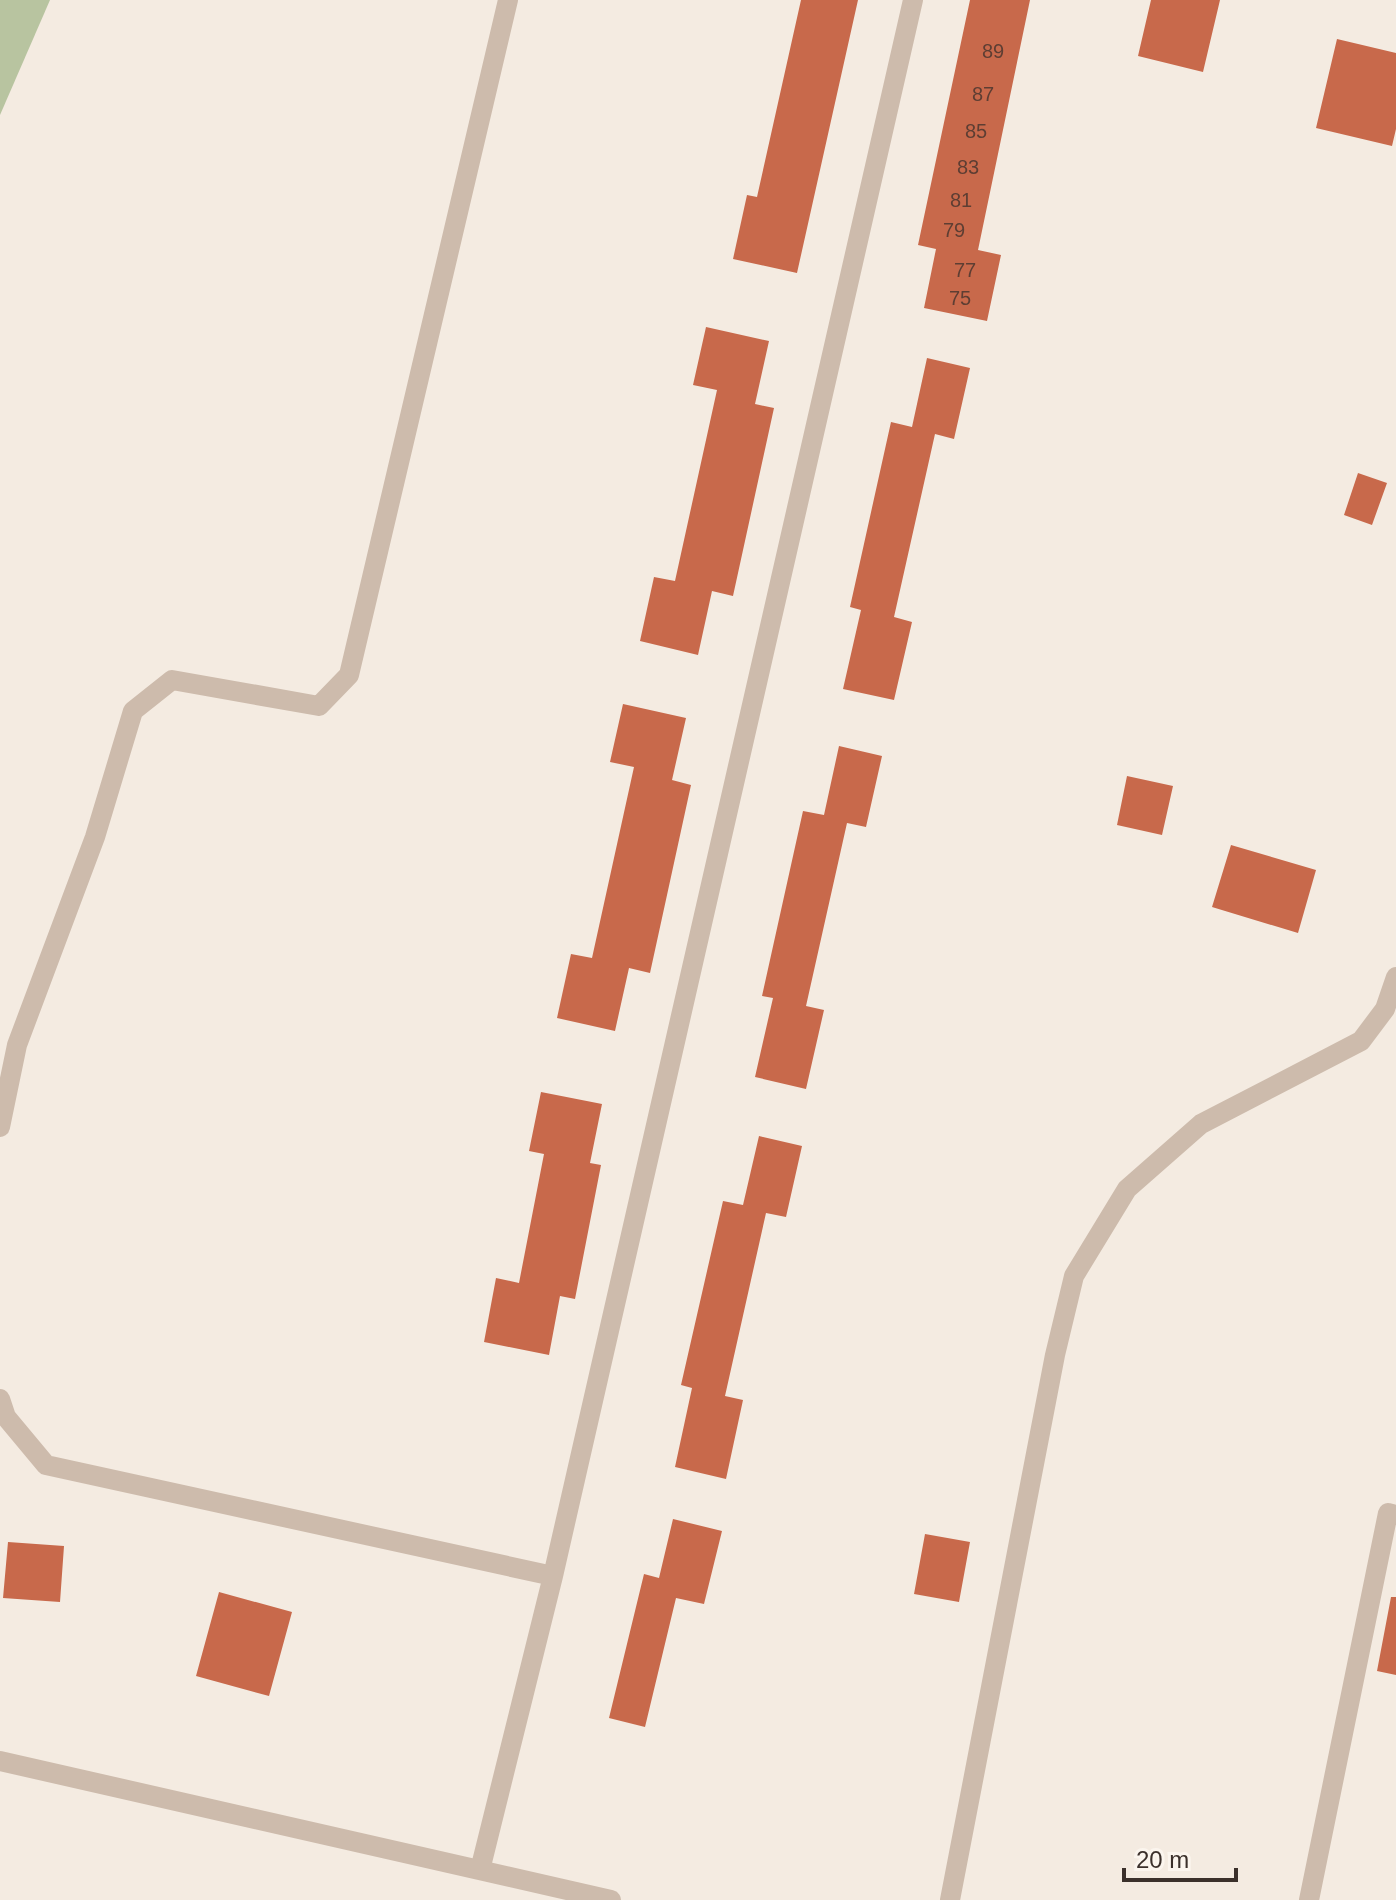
<svg xmlns="http://www.w3.org/2000/svg" width="1396" height="1900" viewBox="0 0 1396 1900" font-family="Helvetica,sans-serif">
	<style>
		.green { fill: #b8c4a0 }
		.building { fill: #c8694b }
		.lines { fill: none; stroke-linecap: round; stroke-linejoin: round }
		.street { stroke: #cdbbac; stroke-width: 20 }
		.labels { text-anchor: middle; dominant-baseline: central; stroke-width: 6; stroke-linejoin: round; paint-order: stroke }
		.number-label { font-size: 20px; fill: #5e3e33 }
	</style>
	<rect width="100%" height="100%" fill="#f4ebe1"/>
	<path class="green" d="M0,0H50L0,115Z"/>
	<path class="building" d="M801,0H858L797,273L733,259L747,195L757,197Z
		M970,0H1030L978,250L1001,255L987,321L924,308L936,249L918,245Z
		M1151,0H1220L1203,72L1138,56Z
		M1337,39L1396,53V129L1392,146L1316,128Z
		M706,327L769,341L755,404L774,408L733,596L712,591L698,655L640,641L654,577L675,581L717,390L693,385Z
		M927,358L970,368L954,439L935,434L894,617L912,622L894,700L843,689L861,610L850,607L891,422L912,427Z
		M1358,473L1387,483L1372,525L1344,515Z
		M623,704L686,718L672,780L691,785L650,973L629,968L615,1031L557,1018L571,954L592,958L634,767L610,762Z
		M839,746L882,756L866,827L847,823L806,1006L824,1010L806,1089L755,1077L773,998L762,996L803,811L824,815Z
		M1127,776L1173,786L1162,835L1117,825Z
		M1231,845L1316,870L1298,933L1212,907Z
		M541,1092L602,1104L590,1163L601,1165L575,1299L560,1296L549,1355L484,1342L496,1278L519,1283L544,1154L529,1151Z
		M759,1136L802,1146L786,1217L766,1213L725,1396L743,1400L726,1479L675,1467L692,1388L681,1385L723,1201L743,1205Z
		M673,1519L722,1531L704,1604L676,1598L645,1727L609,1718L644,1574L659,1578Z
		M925,1534L970,1542L959,1602L914,1594Z
		M8,1542L64,1546L60,1602L3,1598Z
		M219,1592L292,1612L269,1696L196,1676Z
		M1391,1597H1396V1675L1377,1671Z"/>
	<g class="lines">
		<path class="street" d="M0,1127L17,1045L95,837L133,711L172,680L319,706L349,675L508,0
			M0,1399L6,1417L46,1465L553,1576
			M0,1761L611,1900
			M480,1870L553,1576L913,0
			M950,1900L1055,1355L1074,1276L1127,1189L1201,1124L1361,1041L1385,1009L1396,977
			M1309,1900L1388,1513L1396,1515"/>
	</g>
	<g class="labels">
		<g class="number-label">
			<text x="993" y="51">89</text>
			<text x="983" y="94">87</text>
			<text x="976" y="131">85</text>
			<text x="968" y="167">83</text>
			<text x="961" y="200">81</text>
			<text x="954" y="230">79</text>
			<text x="965" y="270">77</text>
			<text x="960" y="298">75</text>
		</g>
	</g>
	<path d="M1124 1868v12h112v-12" fill="none" stroke="#3b302b" stroke-width="4"/>
	<text x="1136" y="1868" font-size="24" fill="#3b302b" stroke="#fbf5ee" stroke-width="6" paint-order="stroke">20 m</text>
</svg>
